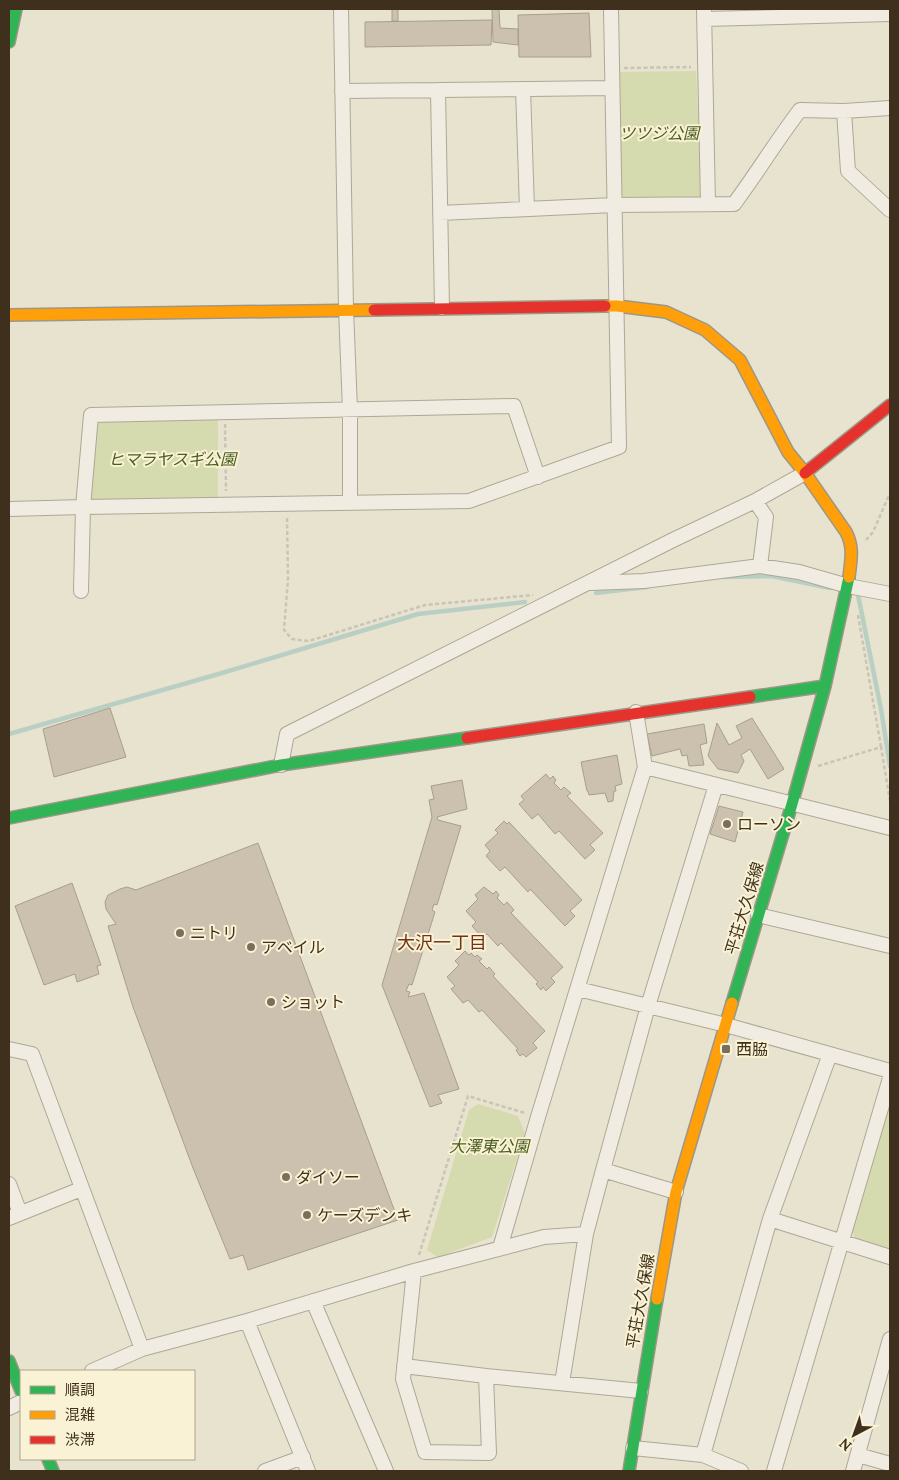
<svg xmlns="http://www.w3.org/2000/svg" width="899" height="1480" viewBox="0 0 899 1480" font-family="Lora,'Noto Sans JP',serif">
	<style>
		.green { fill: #d6daaf }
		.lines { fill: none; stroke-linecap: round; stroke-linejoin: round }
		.stream { stroke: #bacfc4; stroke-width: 4.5 }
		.building { fill: #ccc1af; stroke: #a99e8d }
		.street-casing { stroke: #aea797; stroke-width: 16 }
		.fast-casing { stroke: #9d9787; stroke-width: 14 }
		.slow-casing { stroke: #9d9787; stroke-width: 14 }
		.jam-casing { stroke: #9d9787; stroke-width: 14 }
		.path { stroke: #c9c4b7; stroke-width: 2.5; stroke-dasharray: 4 2.5; stroke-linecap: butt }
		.street { stroke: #f0ece1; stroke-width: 14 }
		.fast { stroke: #30b455; stroke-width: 11 }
		.slow { stroke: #ff9f0a; stroke-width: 11 }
		.jam { stroke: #e5322d; stroke-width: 11 }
		.poi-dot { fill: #7a6f5b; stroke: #faf2d4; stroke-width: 2 }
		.labels { text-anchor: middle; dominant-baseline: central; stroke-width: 4; stroke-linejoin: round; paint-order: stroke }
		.park-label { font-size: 16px; font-style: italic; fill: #495e21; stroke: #faf2d4 }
		.poi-label { font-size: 16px; fill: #3f301d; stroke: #faf2d4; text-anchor: start }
		.street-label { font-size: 16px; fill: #3f301d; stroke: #faf2d4 }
		.neighbourhood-label { font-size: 18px; fill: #713217; stroke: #faf2d4 }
	</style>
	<rect width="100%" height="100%" fill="#e8e3ce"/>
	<path class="green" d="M696,71L702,196L695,199L628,200L619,194L617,72Z
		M218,417V497L94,503L88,497L97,421Z
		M890,1100V1249L856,1239L851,1230Z
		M478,1104L518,1116L525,1133L492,1237L438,1257L427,1250L469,1110Z"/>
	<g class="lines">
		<path class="stream" d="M724,577L771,576L830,588
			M596,593L647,587
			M858,595L881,709L890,766
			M9,734L222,673L418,614L525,602"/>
	</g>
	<path class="building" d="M392,9H398V21H392Z
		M492,9H499L500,28L518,29V45L493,42Z
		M589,13L591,57H519L518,15Z
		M492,20L491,45L365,47V22Z
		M110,708L126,757L54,777L43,729Z
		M752,718L784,769L768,779L750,749L741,755L744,761L738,773L718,769L708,756L717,723L729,745L742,738L736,726Z
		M704,724L707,743L700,745L704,765L689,766L687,755L682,756L680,749L652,756L647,734Z
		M617,755L622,784L615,786L616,791H614L613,801L608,802L605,793L589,795L588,791H587L581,762Z
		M546,774L550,779L553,776L556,780L554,783L561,790L564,787L571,793L567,796L603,833L590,845L595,850L585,859L559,831L555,834L538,814L532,819L519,804L524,800L521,796Z
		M462,780L467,809L437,817L438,820L461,826L437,905L434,904L432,910L435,912L412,985L409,984L406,991L410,992L408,997L424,993L459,1089L438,1095L442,1103L430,1107L382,985L432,817L429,800L434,799L431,786Z
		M719,806L743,812L735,842L710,834Z
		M504,821L507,824L509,822L582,900L570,911L575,916L565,926L530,889L528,892L505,867L500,871L486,856L490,851L485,845L498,833L495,830Z
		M258,843L398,1220L248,1270L243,1255L230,1259L193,1168L133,1007L108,926L116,924L106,909L105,902L108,895L120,889L127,887L136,890Z
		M72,883L101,965L97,966L99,974L77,982L75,974L44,985L15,906Z
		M484,887L493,894L496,891L499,895L497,898L504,905L507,902L514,910L511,913L563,967L551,978L555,982L546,991L543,987L541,990L536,984L538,982L501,943L498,946L487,934L483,938L472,926L476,922L466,911L478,899L475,895Z
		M465,951L469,955L471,953L475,957L477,955L482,959L479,961L487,969L489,967L495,974L493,976L545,1031L533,1043L537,1048L526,1057L523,1054L520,1056L516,1050L518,1049L482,1010L479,1012L468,1000L463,1003L451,989L455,986L447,977L459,965L455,961Z"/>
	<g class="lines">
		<g class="street-casing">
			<path id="street" d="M341,9L346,309L350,410V503
				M704,9L708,204
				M704,19L890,14
				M523,89L527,209
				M438,90L442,308
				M342,91L612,88
				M844,111L848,171L890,210
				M440,213L614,205L734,204C757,173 777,140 800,110L844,111L890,108
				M755,501L766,517L760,566
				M9,509L83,507L469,501L619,447L611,9
				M590,583L644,581L760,566L799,572L848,586L890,594
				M81,591L83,507L91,415L514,406L538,477
				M281,765L287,734L673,540L755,501L805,473
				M645,767L890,828
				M758,915L890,946
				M578,989L726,1025L890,1071
				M9,1049L32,1054L142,1349
				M603,1170L648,1006L716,785
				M9,1184L20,1213
				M9,1218L81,1189
				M770,1219L890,1257
				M500,1248L538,1117L645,767L636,712
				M414,1271L403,1379L425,1452L489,1453L486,1376L641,1391
				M313,1301L386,1471
				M247,1321L308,1471
				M404,1366L486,1376
				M92,1371L142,1349L247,1321L414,1271L544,1237L586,1234L603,1170L676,1192
				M562,1383L586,1234
				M9,1408L21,1402
				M633,1448L703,1455L741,1471
				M703,1455L770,1219L830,1054
				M858,1455L890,1464
				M265,1471L303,1457
				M774,1471L890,1078
				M853,1471L890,1339"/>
		</g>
		<g class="fast-casing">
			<path id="fast" d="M9,42L16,9
				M750,697L825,686
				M9,818L281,765L467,738
				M732,1003L792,804L825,686L849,577
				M9,1361L21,1391
				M48,1459L53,1471
				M629,1471L657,1299"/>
		</g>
		<g class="slow-casing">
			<path id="slow" d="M605,306H617L666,312L705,330L740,360L788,452L805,473L846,532C854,547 851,560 849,577
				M9,315L374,310
				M657,1299L676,1192L732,1003"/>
		</g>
		<g class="jam-casing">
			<path id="jam" d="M374,310L605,306
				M805,473L890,405
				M467,738L750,697"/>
		</g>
		<path class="path" d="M624,68L691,67
			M225,424L226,491
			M287,518L288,579L284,630L292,639L309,641L425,605L533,595
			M866,540L873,532L890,493
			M858,615L881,747
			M818,766L881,747L890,801
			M419,1255L468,1096L525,1113"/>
		<use href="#street" class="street"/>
		<use href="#fast" class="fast"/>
		<use href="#slow" class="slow"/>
		<use href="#jam" class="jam"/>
	</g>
	<g class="poi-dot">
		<circle cx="727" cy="824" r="5"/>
		<circle cx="180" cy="933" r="5"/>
		<circle cx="251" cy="947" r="5"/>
		<circle cx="271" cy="1002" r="5"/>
		<rect x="721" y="1044" width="10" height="10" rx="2.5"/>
		<circle cx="286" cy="1177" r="5"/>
		<circle cx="307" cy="1215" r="5"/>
	</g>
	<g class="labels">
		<g class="park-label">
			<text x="659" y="133">ツツジ公園</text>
			<text x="172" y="459">ヒマラヤスギ公園</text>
			<text x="489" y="1146">大澤東公園</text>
		</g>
		<g class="poi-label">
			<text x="737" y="824">ローソン</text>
			<text x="190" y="933">ニトリ</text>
			<text x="261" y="947">アベイル</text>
			<text x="281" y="1002">ショット</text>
			<text x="736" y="1049">西脇</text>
			<text x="296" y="1177">ダイソー</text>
			<text x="317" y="1215">ケーズデンキ</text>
		</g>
		<g class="street-label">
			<text transform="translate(744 908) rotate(-73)">平荘大久保線</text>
			<text transform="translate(640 1301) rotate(-80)">平荘大久保線</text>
		</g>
		<g class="neighbourhood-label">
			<text x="442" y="942">大沢一丁目</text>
		</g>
	</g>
	<rect width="899" height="1480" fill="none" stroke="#3f301d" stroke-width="20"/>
	<rect x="20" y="1370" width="175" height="90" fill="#faf2d4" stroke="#afa48b"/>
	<rect x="30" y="1386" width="25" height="8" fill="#30b455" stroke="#afa48b"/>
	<text x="65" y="1395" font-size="15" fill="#3f301d">順調</text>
	<rect x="30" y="1411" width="25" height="8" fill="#ff9f0a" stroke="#afa48b"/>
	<text x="65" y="1420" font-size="15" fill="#3f301d">混雑</text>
	<rect x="30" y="1436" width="25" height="8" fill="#e5322d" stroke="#afa48b"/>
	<text x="65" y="1445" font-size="15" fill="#3f301d">渋滞</text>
	<g transform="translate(854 1435) rotate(221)" stroke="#faf2d4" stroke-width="4" paint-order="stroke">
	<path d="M0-4L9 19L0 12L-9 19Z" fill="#3f301d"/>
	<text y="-8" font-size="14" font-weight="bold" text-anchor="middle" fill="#3f301d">N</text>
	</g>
</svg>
